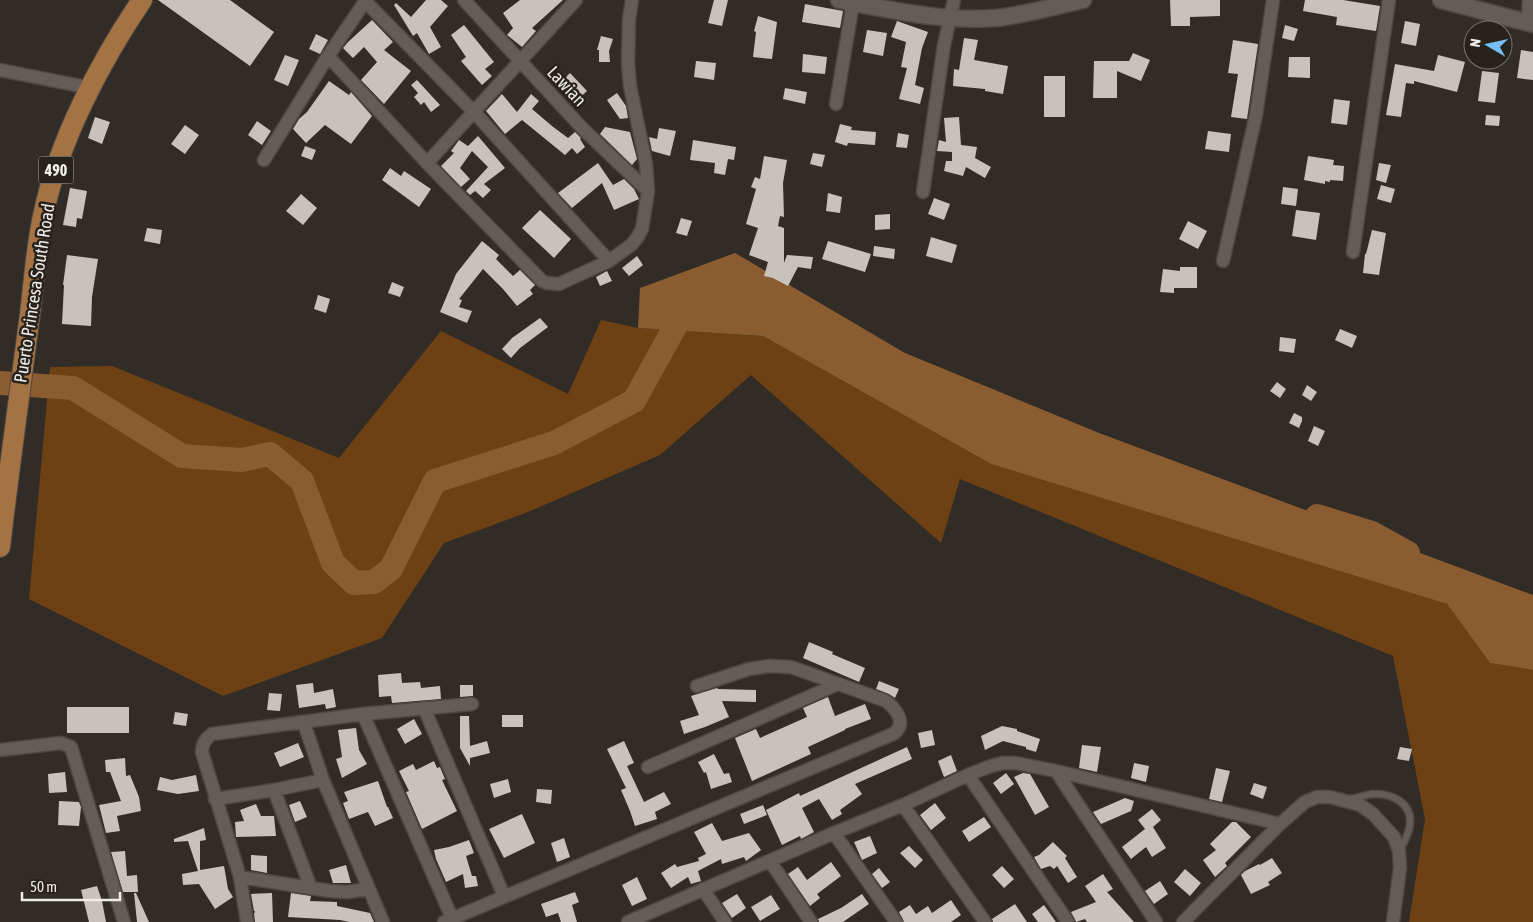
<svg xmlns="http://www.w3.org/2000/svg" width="1533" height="922" viewBox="0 0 1533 922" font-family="'Asap Condensed',sans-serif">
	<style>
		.green { fill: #6d4114 }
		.water { fill: #8c5c31 }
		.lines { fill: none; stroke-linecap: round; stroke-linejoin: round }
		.river { stroke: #8c5c31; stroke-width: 24 }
		.building { fill: #c9c1bb }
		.service-casing { stroke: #4d4844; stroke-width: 9 }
		.minor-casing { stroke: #4d4844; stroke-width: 15 }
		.tertiary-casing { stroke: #4d4844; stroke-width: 19 }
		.primary-casing { stroke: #4d4844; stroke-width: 22 }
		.service { stroke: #635c57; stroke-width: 6 }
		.minor { stroke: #635c57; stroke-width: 12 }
		.tertiary { stroke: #635c57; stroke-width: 16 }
		.primary { stroke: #a47243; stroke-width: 20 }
		.labels { text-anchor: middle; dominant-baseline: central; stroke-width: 5; stroke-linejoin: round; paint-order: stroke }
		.shield { fill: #28221d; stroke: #b4afac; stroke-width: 1 }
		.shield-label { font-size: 16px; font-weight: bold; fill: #f0ece9 }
		.street-label { font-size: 18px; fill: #f0ece9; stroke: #28221d }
	</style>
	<rect width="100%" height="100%" fill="#322c27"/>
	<path class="green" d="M601,320L638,328L763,336L991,464L1447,604L1490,663L1533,670V922H1409L1425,819L1393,656L960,479L941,543L751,375L660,455L528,512L444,543L382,638L223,696L29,599L50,367L112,366L339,458L441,331L568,394Z"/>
	<path class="water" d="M735,253L905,353L1099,433L1533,595V670L1490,663L1447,604L991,464L763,336L638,328L640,288Z"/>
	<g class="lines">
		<path class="river" d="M0,383L73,388L182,456L241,460L270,454L302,481L333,563L354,583L374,582L391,569L435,481L554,443L634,401L688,303
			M1317,516L1372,533L1408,553"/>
	</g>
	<path class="building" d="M158,0H230L274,32L250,66Z
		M426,0H441L448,6L430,27L441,47L429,54L417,33L413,36L394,5L396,3L411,17Z
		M520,0H563L532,28L536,31L522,47L507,35L513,28L503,13Z
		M714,0H728L722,26L708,23Z
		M1170,0H1220V16L1190,17V26H1171Z
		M1305,0H1343L1380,6L1376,31L1336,25L1337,17L1303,11Z
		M805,4L843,11L840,28L802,22Z
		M758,16L777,22L772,59L753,57L756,32L754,31Z
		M372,20L393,42L384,50L411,71L384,104L361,80L377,62L364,47L353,58L343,48L348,42Z
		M897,21L928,32L922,48L915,85L924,88L920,104L899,99L907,68L901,67L906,42L891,37Z
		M1405,21L1420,24L1416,46L1401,43Z
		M464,25L494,62L485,69L492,76L482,85L461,61L466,57L451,35Z
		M1285,25L1298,29L1294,41L1282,38Z
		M867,30L887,33L883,56L863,52Z
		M316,34L328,40L320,54L309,49Z
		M601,36L613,39L609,51L610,62H599V50H597Z
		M964,38L978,40L974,60L1008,66L1003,94L985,91V89L953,86L954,69L959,70Z
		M1233,40L1258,44L1247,119L1231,117L1238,74L1228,73Z
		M1521,50L1533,52V80L1517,78Z
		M1133,53L1150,60L1141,81L1117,71V98H1093L1094,61H1129Z
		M803,54L827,57L825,74L802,72Z
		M285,55L299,60L288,86L274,80Z
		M1438,55L1465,62L1457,92L1414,81V84L1406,83L1401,117L1386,115L1395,64L1434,71Z
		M1289,57H1310V78L1288,77Z
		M696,61L716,63L714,80L694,77Z
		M1482,71L1499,73L1495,103L1478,101Z
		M570,73L587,91L574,103L557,86Z
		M1044,76H1065V117H1044Z
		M417,80L440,105L431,112L424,102L421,105L414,97L418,93L411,85Z
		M329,81L349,95L351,92L372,116L351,144L325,125L306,143L293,129L299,119L307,112Z
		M785,88L807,92L805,104L783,99Z
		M617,93L626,106L628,118L620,119L607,100Z
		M502,94L517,112L531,94L539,101L532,109L552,126L568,138L575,132L581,138L580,139L585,147L577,154L572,148L565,155L522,120L505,134L486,111Z
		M1334,99L1350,101L1347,125L1331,123Z
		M1486,115L1500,116L1499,126L1485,125Z
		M95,117L110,122L102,144L88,138Z
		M959,117L961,145L977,147L975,158L991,167L985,178L966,167L963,176L944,171L946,161H952V152L937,151L939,140L946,142L944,118Z
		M257,121L271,131L262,145L248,135Z
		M840,124L852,127L851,130L876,132L875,145L848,143L847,146L835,142Z
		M185,125L199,135L185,154L171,144Z
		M605,127L630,132L637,159L632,165L600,134Z
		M659,128L676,131L670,156L652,151L649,137L657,139Z
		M1208,131L1231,134L1229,152L1205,149Z
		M898,133L909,135L907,148L896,147Z
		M478,136L505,168L484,184L491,190L483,198L475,191L470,195L466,191L488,167L472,151L460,168L470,179L461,187L441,166L454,153L451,151L459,140L468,146Z
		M693,140L736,147L734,160L728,159L725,175L714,173L715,163L690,160Z
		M305,146L316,150L312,160L301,156Z
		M813,153L825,155L822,167L810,164Z
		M764,156L787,160L783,183L784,217L780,216L778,226L784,228V263L787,255L813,257L811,269L798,267L788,286L773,278L764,276L768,262L749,255L758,228L746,224L756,189L751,187L755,177L760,179Z
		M1308,156L1334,160L1333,165L1344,166L1343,181L1330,180V182L1325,181V184L1304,180Z
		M598,163L613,185L624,179L634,189L639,199L614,210L602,183L572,208L558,193Z
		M1379,163L1391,165L1386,183L1376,180Z
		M390,168L401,176L404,171L431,189L419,207L382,180Z
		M1381,185L1395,189L1391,203L1377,199Z
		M1283,187L1298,189L1296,206L1281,204Z
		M70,188L87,191L82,219L77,218L76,227L63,225Z
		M828,193L842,197L840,213L826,211Z
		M301,194L317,208L303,225L286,211Z
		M934,198L950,204L944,220L928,214Z
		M540,210L571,239L554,258L522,228Z
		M1296,210L1320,213L1316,240L1292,236Z
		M890,214V229L875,230V215Z
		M681,218L692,221L687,236L676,233Z
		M1188,221L1207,231L1198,249L1179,239Z
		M147,228L162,230L160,244L144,241Z
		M1372,230L1386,233L1379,275L1363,273L1365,254H1366Z
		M931,237L957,245L952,263L926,256Z
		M482,241L499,255L496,259L513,276L520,270L535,285L530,290L533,294L517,306L503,289L483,269L459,299L462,300L459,307L472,311L467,323L440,312L456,274Z
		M828,241L871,254L865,272L822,259Z
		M874,246L895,249L894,259L873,256Z
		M67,255L98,259L92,297L91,326L62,324L64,285H63Z
		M637,256L643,265L629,276L622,268Z
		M1180,267H1197V288H1174V293L1160,292L1163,269L1180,271Z
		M607,271L612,281L600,286L596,277Z
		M392,282L404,287L400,297L388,293Z
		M318,295L330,299L326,313L314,309Z
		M540,318L548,327L520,348L511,358L502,349L512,338Z
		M1340,329L1357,336L1352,348L1335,340Z
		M1280,337L1296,339L1294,353L1279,351Z
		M1277,382L1286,389L1280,398L1270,391Z
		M1307,385L1317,392L1311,401L1302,395Z
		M1294,413L1302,417V421L1299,428L1289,423Z
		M1314,426L1325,431L1318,446L1308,441Z
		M809,642L833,652L832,654L865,668L859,682L803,658Z
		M401,673L402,683L420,682L421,688L440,686L441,699L392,703L391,696L379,697L378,675Z
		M879,681L899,689L895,698L889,694L876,689Z
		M313,683L314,693L333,689L336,707L326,709L325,704L299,708L296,685Z
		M460,685H473V696L460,697Z
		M717,688L718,689L756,690V702L722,701L729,717L705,727L684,734L680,721L699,715L691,696Z
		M269,693L282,694L280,711L267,710Z
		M828,697L835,716L865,704L871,719L845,729V730L808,747L811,754L752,781L735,738L756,729L760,738L807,717L803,708Z
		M67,707H129V733H67Z
		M175,712L188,714L186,726L173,724Z
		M502,715H523V727H502Z
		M460,716H469L470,746L487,741L490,753L470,758V766L460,748Z
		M414,719L422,734L405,744L397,729Z
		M1002,726L1017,729V731L1040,739L1036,752L1026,749V747L1003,741L985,750L981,736Z
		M356,728L359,750L367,764L342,778L336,759L342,757L338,730Z
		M932,730L935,745L921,748L918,733Z
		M624,741L634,763L627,766L644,802L664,792L671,804L655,812L657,819L635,826L630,811L621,790L626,788L607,749Z
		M298,743L304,757L280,767L274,753Z
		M1082,745L1101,747L1097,772L1079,768Z
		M907,747L912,759L855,784L862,794L840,810L842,814L832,820L819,799L802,808L814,832L801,839L800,836L782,845L766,810L799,793L800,796Z
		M1400,747L1412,749L1409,761L1397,759Z
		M714,754L724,774L729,773L732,782L711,789L706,772L704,773L698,762Z
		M951,755L957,771L944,777L938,761Z
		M125,758L126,776L130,775L139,797L141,811L117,816L120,831L106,833L99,805L121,801L110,772H106L105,760Z
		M434,761L437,768L440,767L445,779L442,780L457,811L422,829L406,792L409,791L399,771L413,764L416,770Z
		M1134,763L1149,766L1146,782L1131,778Z
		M1216,768L1230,771L1222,802L1209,799Z
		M65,772L67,792L49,793L48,774Z
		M1006,773L1014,784L1001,794L993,783Z
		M1023,773L1030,774L1049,807L1035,815L1014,777Z
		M196,775L199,791L178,794L157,790L160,777L172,780Z
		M508,779L511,792L494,798L490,784Z
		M378,781L387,807H388L393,818L375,826L368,812L349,819L343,803L348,801L344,792Z
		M1254,783L1267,787L1263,799L1250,794Z
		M537,789L552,790L551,804L536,802Z
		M1125,798L1134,801L1131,811L1101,824L1093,812Z
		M59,801L79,802L81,807L79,826L58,825Z
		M300,801L307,817L295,822L289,805Z
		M935,803L946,818L931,830L920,815Z
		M256,804L261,816H274L276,836L236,837L235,822L244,821L240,810Z
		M763,805L767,815L744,824L740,814Z
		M1152,809L1161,820L1153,827L1166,848L1152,857L1146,847L1131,859L1122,847L1145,829L1138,820Z
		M522,814L535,843L504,858L489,829Z
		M984,817L991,827L969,842L962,831Z
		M1232,822H1236L1251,837L1225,863L1227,866L1215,877L1203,860L1216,850L1210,844Z
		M712,823L722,841L749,833L761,850L746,861L744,857L722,864L721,859L698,871L701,881L691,884L688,877L671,888L661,873L675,864L677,867L699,861L698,858L706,854L694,832Z
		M204,828L206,840L200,841V870L224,866L228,889L233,897L215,909L199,884L183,885L182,874L198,871L188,841L174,842V839Z
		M870,836L877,853L862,860L854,842Z
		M564,838L570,857L557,862L551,843Z
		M469,840L474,853L466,856L472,876H476L478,886L465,888L463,874L446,882L436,859L434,850L449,847Z
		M1053,842L1067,856L1065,858L1077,877L1068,883L1057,866L1054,869L1050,866L1041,869L1034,857L1039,855Z
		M909,846L923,860L915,868L900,853Z
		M125,851L127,876L137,875L138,892H123L111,852Z
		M251,855L267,856V873L251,870Z
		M1272,858L1282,873L1268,882L1270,885L1251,894L1241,875L1245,871L1259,864L1260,865Z
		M831,862L841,876L817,894L820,898L810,906L788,874L798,867L807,880Z
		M346,865L351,883H333L329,870Z
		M1002,866L1014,879L1004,888L992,875Z
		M879,868L890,882L882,888L872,874Z
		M1185,869L1201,883L1190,896L1174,882Z
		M1103,874L1113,889L1107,892L1134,922H1087L1085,919L1076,922L1071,912L1096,902L1085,886Z
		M637,877L647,899L632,906L622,885Z
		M1160,881L1168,894L1154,904L1145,891Z
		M97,886L102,901L106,922H89L81,890Z
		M575,892L579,902L572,905L577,922H561L558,913L546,917L541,904Z
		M134,893H136L149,922H137Z
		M272,893L273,922H255L254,914L255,911H254L251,894Z
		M291,893L311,896L310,901L337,902V906L370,913L374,922H349L340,920L288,917Z
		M737,894L746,908L732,918L722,903Z
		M862,894L869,904L843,922H819L818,919L841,908Z
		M771,895L780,909L760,921L751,907Z
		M951,900L961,915L951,922H904L899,912L910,905L916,914L928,906L932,913Z
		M1015,904L1027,922H993L992,919Z
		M1044,905L1056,922H1038L1032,914Z"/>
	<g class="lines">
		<g class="service-casing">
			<path id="service" d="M1349,799C1357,798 1365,795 1373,794C1392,793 1412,803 1410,824C1409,834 1404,842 1400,850"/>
		</g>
		<g class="minor-casing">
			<path id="minor" d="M366,0L328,56L427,163L542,281L547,283L559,284L609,261L631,245L637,238L642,229L648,191L646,164L630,86L628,64L629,19L632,0
				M464,0L583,129L648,191
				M365,1L474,112L609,261
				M1528,23L1529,0
				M0,70L91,88
				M836,104L853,3
				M264,160L328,56
				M427,163L576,0
				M923,192L944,45L954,0
				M1353,252L1389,0
				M1223,261L1256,115L1273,0
				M424,708L504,896
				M363,714L452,918
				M304,723L323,780L383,922
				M0,750L61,743L71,747L124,922
				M648,767L838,684
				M1056,771L1156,922
				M968,775L1068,922
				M274,790L311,888
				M215,799L274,790L323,780
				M903,805L985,922
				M834,833L896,922
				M770,861L811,922
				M240,877L330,891L347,892L368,889
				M703,889L725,922
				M247,922L240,877L202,752C202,744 205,739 212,734L363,714L472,704
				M444,922L893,734C908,724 896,709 886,701L791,667L769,666L749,669L697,686
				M628,922L834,833L903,805L968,775L991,766L1002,763H1016L1056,771L1280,824
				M1183,922L1280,824L1305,802L1317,797H1330L1360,805L1373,814L1394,837L1399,851L1400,868L1393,922"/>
		</g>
		<g class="tertiary-casing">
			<path id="tertiary" d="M839,0C891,10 944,22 996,18C1025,15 1055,6 1083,0
				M1441,0L1533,24"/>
		</g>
		<g class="primary-casing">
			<path id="primary" d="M0,547C9,469 20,392 30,314C34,281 36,248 43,216C58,142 100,62 142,0"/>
		</g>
		<use href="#service" class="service"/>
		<use href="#minor" class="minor"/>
		<use href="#tertiary" class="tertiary"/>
		<use href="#primary" class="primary"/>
	</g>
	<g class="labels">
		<rect class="shield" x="38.5" y="156.5" width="35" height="27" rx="4"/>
		<g class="shield-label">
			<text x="56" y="170">490</text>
		</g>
		<g class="street-label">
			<text transform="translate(567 86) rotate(47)">Lawian</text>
			<text transform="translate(34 293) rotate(-81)">Puerto Princesa South Road</text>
		</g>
	</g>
	<g transform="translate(1488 45) rotate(279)"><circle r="24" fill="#28221d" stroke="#78736f"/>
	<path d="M0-4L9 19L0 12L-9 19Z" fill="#75c0f6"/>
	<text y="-8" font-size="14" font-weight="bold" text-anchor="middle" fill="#f0ece9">N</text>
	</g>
	<path d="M22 892v8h98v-8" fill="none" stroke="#f0ece9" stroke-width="2.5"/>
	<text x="30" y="892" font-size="15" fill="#f0ece9" stroke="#28221d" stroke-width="4" paint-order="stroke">50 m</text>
</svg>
